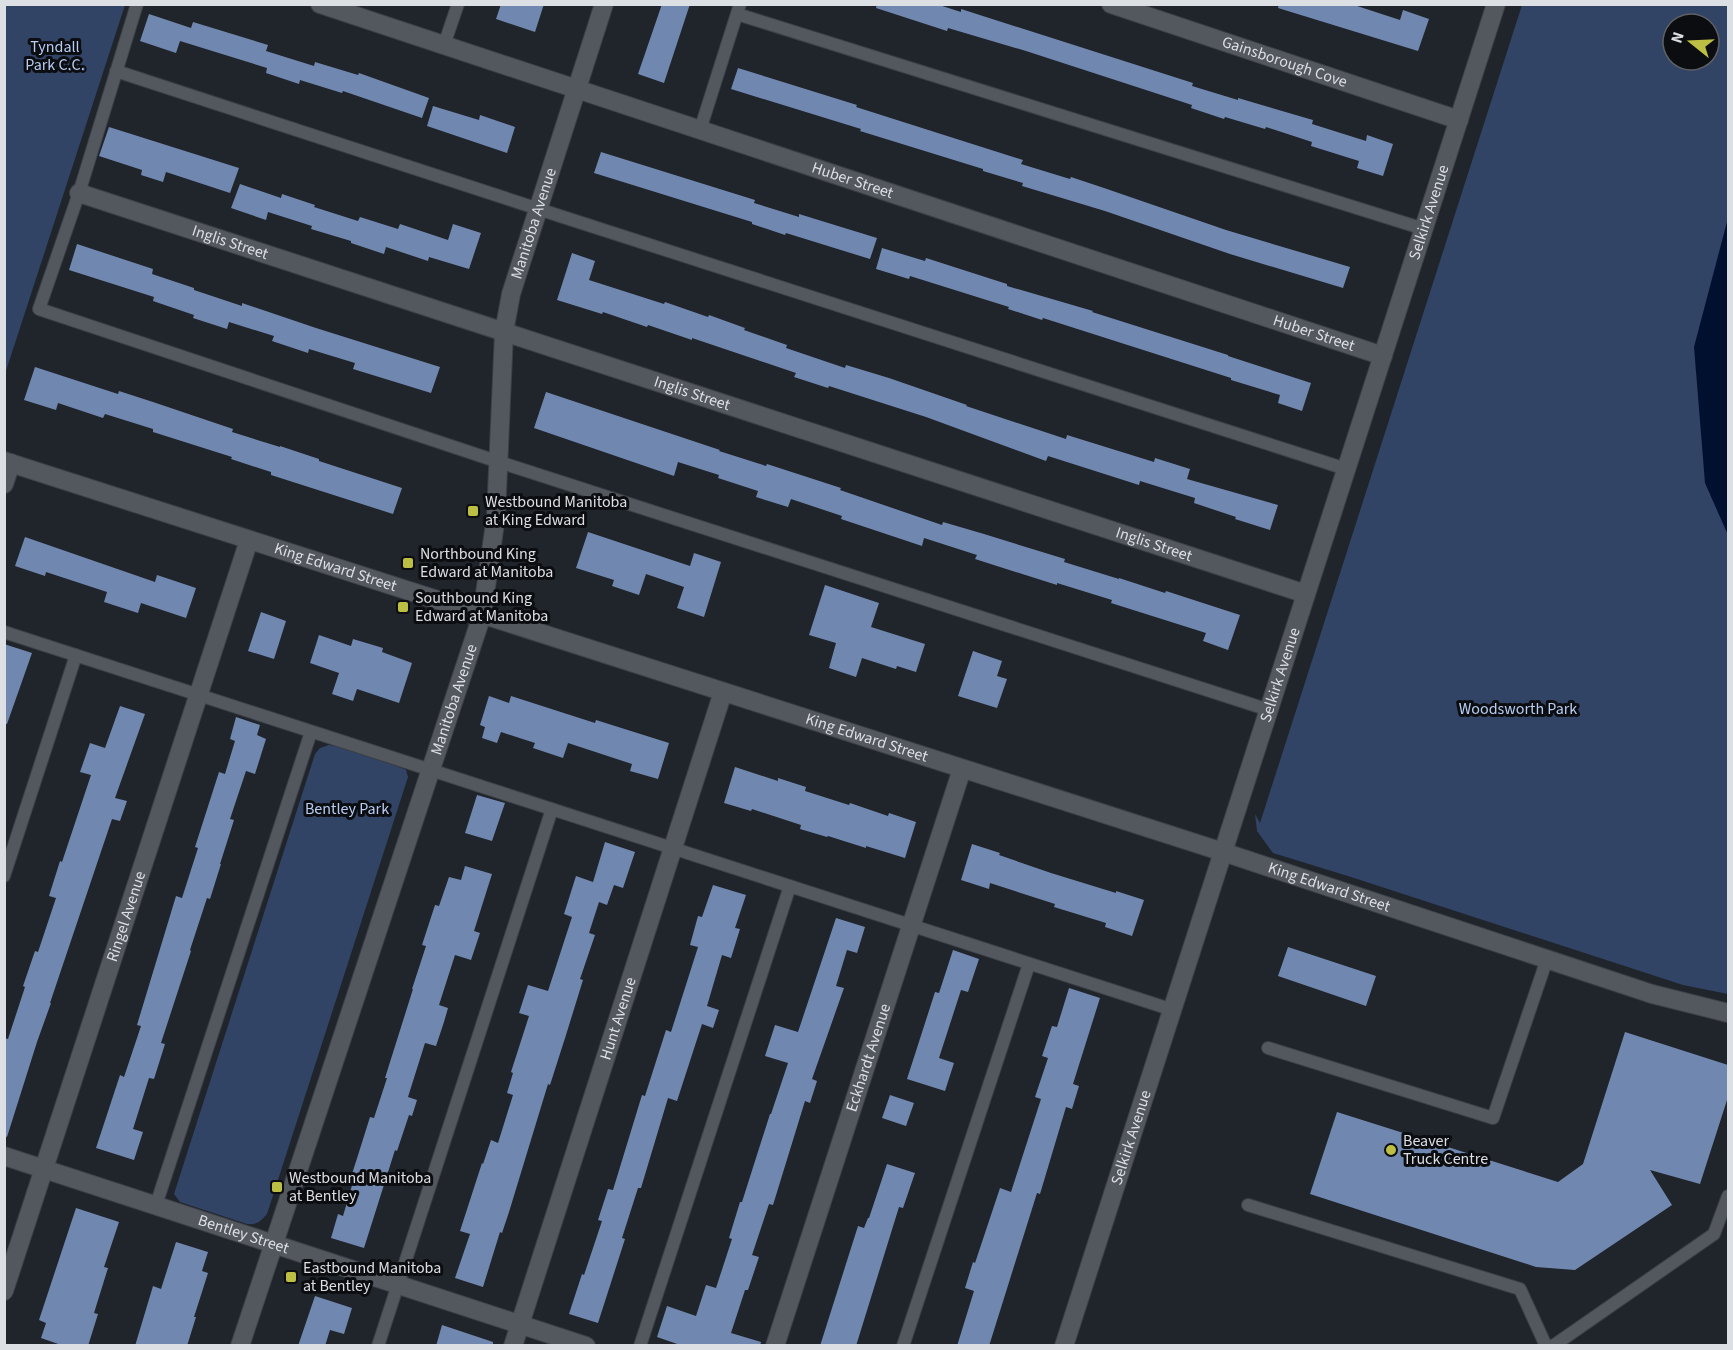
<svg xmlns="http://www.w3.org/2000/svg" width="1733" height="1350" viewBox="0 0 1733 1350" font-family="'Source Sans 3',sans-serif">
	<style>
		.green { fill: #314465; fill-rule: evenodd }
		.water { fill: #021030 }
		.building { fill: #7088b0 }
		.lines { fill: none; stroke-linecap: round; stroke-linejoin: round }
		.lane-casing { stroke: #3c3f46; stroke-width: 14 }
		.street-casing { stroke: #3c3f46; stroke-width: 20 }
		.secondary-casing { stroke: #3c3f46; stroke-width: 20 }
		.lane { stroke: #53585f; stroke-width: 12 }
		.street { stroke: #53585f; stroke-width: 18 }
		.secondary { stroke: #53585f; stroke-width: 18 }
		.poi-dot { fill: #bcbf44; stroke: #0c0d10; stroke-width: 2 }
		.labels { text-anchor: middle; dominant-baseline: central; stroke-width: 6; stroke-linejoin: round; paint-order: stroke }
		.park-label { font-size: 16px; fill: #b7cdf3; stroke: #0c0d10 }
		.street-label { font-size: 16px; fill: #dcdfe3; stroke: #0c0d10 }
		.poi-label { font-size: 16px; fill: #dcdfe3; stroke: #0c0d10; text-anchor: start }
	</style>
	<rect width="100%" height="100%" fill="#20242b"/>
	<path class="green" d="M5,4L125,5L5,374L4,5Z
		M1522,5H1728V994L1683,985L1351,877L1273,853L1257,831L1255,814L1260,823ZM1673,24H1709V60H1673Z
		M329,745L343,747L399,767L406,770L408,777L267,1214C261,1221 257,1225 247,1224L180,1202L174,1194L315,754L320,748Z"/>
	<path class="water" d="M1728,218V535L1705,483L1694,347Z"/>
	<path class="building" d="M501,4H544L535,32L496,19Z
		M662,4H690L664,83L638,74Z
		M877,4H936L961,12V9L1193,83L1192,86L1238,100V98L1313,120L1312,124L1366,141L1367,135L1393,144L1383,176L1357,168L1359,161L1311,146L1312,142L1266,127L1265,129L1225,117L1224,119L1191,108L1192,105L1026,51L948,28L947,31L876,8Z
		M1279,4H1351L1400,20L1403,10L1429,19L1418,51L1278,8Z
		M149,14L191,28L193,22L268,45L266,51L314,66L315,62L358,75L359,73L429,98L422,118L343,91L342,93L300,80L299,84L266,73L267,68L180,41L176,53L140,41Z
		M738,68L857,105L856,107L1023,160L1021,164L1070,179L1071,177L1104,188L1226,230L1350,267L1343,288L1230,254L1105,211L1022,186L1023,183L983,171V169L860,131L861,129L731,89Z
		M433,106L479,120L480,115L515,127L507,153L427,126Z
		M109,127L239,168L230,193L166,172L163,182L141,175L142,170L99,156Z
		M601,152L755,200L754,203L799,217V214L877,238L870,259L786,233L785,235L752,224V222L594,173Z
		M240,184L281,198L282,194L315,205L314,207L358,221L360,217L398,229L400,224L448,240L453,224L481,233L469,269L429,257L428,261L386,247L384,254L351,243V241L311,229L312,226L268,212L266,220L231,208Z
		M77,244L153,269L152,274L194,288V290L242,306V303L316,328L440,367L431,393L353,369L355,363L309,349L308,353L272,341L274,336L229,322L227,329L193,318L194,315L153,301L154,297L69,270Z
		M882,248L925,261L926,258L1007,284V286L1093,311L1092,312L1228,355V356L1311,383L1302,411L1278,403L1280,395L1231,380V378L1043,318L1042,320L1008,309L1009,307L910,276L909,279L876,269Z
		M572,253L595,261L589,280L664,304L665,302L708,317L709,315L745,328L744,330L787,345L786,348L845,368L846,365L889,378L967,405L966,406L1066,439L1067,435L1154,462L1155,458L1190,469L1187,479L1278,505L1270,530L1235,519L1236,517L1194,503L1195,498L1140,481L1139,485L1048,456L1046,461L926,417L829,386L828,388L794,377L796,373L692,338V340L648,325L647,327L603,312L602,314L557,300Z
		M35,367L118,394L119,391L153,402L233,429L232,432L280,447V446L319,459V461L402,488L393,514L271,475V472L231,459L232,457L153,432V429L105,414L103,418L58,403L56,410L24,400Z
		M546,392L720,450L719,451L766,466L767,464L841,488L840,490L942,525L943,522L984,534L1065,559L1064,562L1119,579V578L1165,593L1166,591L1240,615L1228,650L1203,641L1206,633L1111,603L1112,600L1057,583V585L975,559L977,555L924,538L922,546L841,519L842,516L791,499L788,507L756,497L758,491L718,478L719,475L678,462L674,476L534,428Z
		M588,532L690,566L694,553L721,562L704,617L677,608L684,587L646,574L639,595L612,586L614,580L576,568Z
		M25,537L155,582L157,575L196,588L186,618L141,603L138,613L104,602L107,592L46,572L45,576L15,566Z
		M825,585L879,603L871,627L925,644L916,672L897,666L896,669L862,658L856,677L829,668L836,643L809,635Z
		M261,612L286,621L274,659L248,651Z
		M319,635L351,646L353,639L383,648L382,652L412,663L399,703L357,689L353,701L332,694L339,673L310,663Z
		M4,644L32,653L7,724H4Z
		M973,651L1002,661L997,676L1007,679L997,708L958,696Z
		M489,696L509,703L511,696L595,723L596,720L669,743L658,779L630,771L632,764L568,743L563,758L533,748L535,743L501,732L497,743L482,738L485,727L480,725Z
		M120,706L145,714L115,798L127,801L120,821L112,819L50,1003H51L37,1042L7,1137L4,1136V1038L8,1039L25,987L23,986L35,951L38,952L56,898L49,896L60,861L62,862L91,775L80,772L90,743L105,748Z
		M236,717L260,725L257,735L266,739L255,774L246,771L230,819L234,820L220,864H221L210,899L207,898L190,950L191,951L161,1043L165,1044L154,1079L149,1078L133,1129L143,1132L134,1160L96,1148L120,1075L124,1077L141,1026L137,1025L176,896L182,898L198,848L195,847L219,772L225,774L235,741L230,739Z
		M735,767L778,781V778L806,787L805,791L849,805L850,803L888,816L889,813L916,822L905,858L866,846V848L828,836L827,837L800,829L801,825L752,809L751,811L724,803Z
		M477,795L505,803L492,841L465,833Z
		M605,842L635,852L623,888L614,885L607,905L599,902L589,933L595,935L580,979L583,980L566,1035L550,1085L548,1084L509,1212L502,1233L500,1232L483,1287L455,1278L470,1234L460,1231L482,1163L483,1164L491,1140L498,1143L513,1095L507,1093L513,1073L511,1072L529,1016L519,1013L528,985L548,991L572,917L564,914L576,876L593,882Z
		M972,844L1000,853L999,855L1051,873L1116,893V891L1144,900L1132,936L1105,927L1106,923L1054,907L1055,904L990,883L989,889L961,880Z
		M465,866L492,874L474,931L480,933L471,960L455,955L439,1005L448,1008L444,1022L436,1046L425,1043L408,1097L417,1100L412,1116L409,1115L397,1151L395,1150L364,1248L331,1238L338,1214L343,1216L355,1175L352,1174L359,1152L370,1117L374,1118L387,1078H385L413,989H412L426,946L422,945L435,905L439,906L449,877L461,880Z
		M713,885L746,895L735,928L740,929L731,958L722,955L707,1006L719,1010L713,1028L702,1024L677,1101L668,1098L641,1188H638L622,1238L625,1239L598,1323L569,1314L582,1274L584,1275L602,1221L598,1220L608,1189L613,1190L642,1095L645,1096L666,1030L671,1032L698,947L690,945L698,916L702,917Z
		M836,918L865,927L857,953L847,950L836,986L844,988L812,1079L817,1081L810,1103L805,1101L773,1205L769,1204L752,1255L759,1257L748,1290H745L731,1333L761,1342L760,1346H683L657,1337L667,1306L696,1316L706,1285L716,1288L732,1239L729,1238L740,1202H742L770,1114H771L788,1063L765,1056L775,1025L798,1032Z
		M1288,947L1376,976L1366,1006L1278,976Z
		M953,950L979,959L968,992L961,990L939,1058L954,1063L945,1091L907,1079L935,992L939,993Z
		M1069,988L1100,998L1073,1084L1079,1086L1072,1109L1066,1107L1040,1194L1037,1193L989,1346H957L974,1291L965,1288L973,1262L975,1263L1000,1188L1011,1192L1041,1099L1035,1097L1048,1058L1042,1056L1052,1026L1057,1027Z
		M1625,1032L1728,1065V1097L1700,1184L1650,1170L1672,1205L1575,1270L1536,1267L1310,1194L1337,1112L1558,1182L1583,1164Z
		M890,1095L914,1103L906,1126L882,1118Z
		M887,1164L915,1173L903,1208L899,1207L856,1346H820L858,1226L864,1228L868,1218H869Z
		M76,1208L119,1222L104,1267L108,1268L94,1313L98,1314L88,1346H64L41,1338L46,1323L39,1320Z
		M176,1242L208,1252L202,1271L208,1273L194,1317H196L187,1346H135L153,1286L161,1289Z
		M315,1296L352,1308L344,1334L330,1330L325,1346H298Z
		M442,1325L493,1342V1346H436Z"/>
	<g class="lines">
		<g class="lane-casing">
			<path id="lane" d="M137,4L79,193L39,309L499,462L1269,710
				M737,14L1424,229
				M444,45L458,4
				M116,71L560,216L1346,469
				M700,130L740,4
				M4,632L1173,1010
				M4,876L76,655
				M1268,1048L1493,1118L1547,959
				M156,1205L311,732
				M1248,1205L1520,1289L1546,1346
				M378,1346L552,809
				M640,1346L790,886
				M903,1346L1029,964
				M1553,1346L1714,1234L1728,1196"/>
		</g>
		<g class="street-casing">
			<g id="street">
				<path id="s1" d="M320,4L1383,356"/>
				<path id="s2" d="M1111,4L1459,120"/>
				<path id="s3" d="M79,193L1306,594"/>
				<path d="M4,484L11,463"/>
				<path id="s4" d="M4,1156L586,1346"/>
				<path id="s5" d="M4,1291L249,540"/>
				<path id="s6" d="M240,1346L482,615L496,516L504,332L511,294L604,4"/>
				<path id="s7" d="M513,1346L723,692"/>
				<path id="s8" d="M775,1346L962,769"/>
			</g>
		</g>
		<g class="secondary-casing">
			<g id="secondary">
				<path id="s9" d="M4,461L1223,852L1652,994L1728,1013"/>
				<path id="s10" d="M1064,1346L1496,4"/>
			</g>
		</g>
		<use href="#lane" class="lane"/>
		<use href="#street" class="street"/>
		<use href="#secondary" class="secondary"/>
	</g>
	<g class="poi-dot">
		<rect x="467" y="505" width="12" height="12" rx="3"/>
		<rect x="402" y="557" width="12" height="12" rx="3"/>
		<rect x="397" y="601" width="12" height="12" rx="3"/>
		<circle cx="1391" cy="1150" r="6"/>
		<rect x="271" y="1181" width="12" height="12" rx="3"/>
		<rect x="285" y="1271" width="12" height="12" rx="3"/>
	</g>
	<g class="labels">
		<g class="park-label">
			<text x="55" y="47">Tyndall<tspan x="55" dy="18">Park C.C.</tspan></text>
			<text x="1518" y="709">Woodsworth Park</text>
			<text x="347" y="809">Bentley Park</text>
		</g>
		<g class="street-label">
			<text stroke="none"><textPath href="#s2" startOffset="183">Gainsborough Cove</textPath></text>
			<text stroke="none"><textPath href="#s1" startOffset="561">Huber Street</textPath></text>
			<text stroke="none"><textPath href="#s10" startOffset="1191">Selkirk Avenue</textPath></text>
			<text stroke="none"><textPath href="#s6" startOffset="1167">Manitoba Avenue</textPath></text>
			<text stroke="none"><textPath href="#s3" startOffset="159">Inglis Street</textPath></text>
			<text stroke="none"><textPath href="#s1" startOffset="1047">Huber Street</textPath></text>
			<text stroke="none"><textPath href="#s3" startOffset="645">Inglis Street</textPath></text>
			<text stroke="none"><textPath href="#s3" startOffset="1131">Inglis Street</textPath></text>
			<text stroke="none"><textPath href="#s9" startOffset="348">King Edward Street</textPath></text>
			<text stroke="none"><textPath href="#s10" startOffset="705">Selkirk Avenue</textPath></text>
			<text stroke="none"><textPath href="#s6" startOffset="681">Manitoba Avenue</textPath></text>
			<text stroke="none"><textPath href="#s9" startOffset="906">King Edward Street</textPath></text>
			<text stroke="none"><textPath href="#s9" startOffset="1392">King Edward Street</textPath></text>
			<text stroke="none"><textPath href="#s5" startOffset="394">Ringel Avenue</textPath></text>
			<text stroke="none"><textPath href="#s7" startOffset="344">Hunt Avenue</textPath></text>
			<text stroke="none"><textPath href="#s8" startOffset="303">Eckhardt Avenue</textPath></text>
			<text stroke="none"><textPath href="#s10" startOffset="219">Selkirk Avenue</textPath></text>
			<text stroke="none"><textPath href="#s4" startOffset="252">Bentley Street</textPath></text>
		</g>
		<g class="poi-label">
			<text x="485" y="502">Westbound Manitoba<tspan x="485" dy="18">at King Edward</tspan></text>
			<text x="420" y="554">Northbound King<tspan x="420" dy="18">Edward at Manitoba</tspan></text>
			<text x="415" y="598">Southbound King<tspan x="415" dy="18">Edward at Manitoba</tspan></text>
			<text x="1403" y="1141">Beaver<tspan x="1403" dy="18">Truck Centre</tspan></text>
			<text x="289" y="1178">Westbound Manitoba<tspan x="289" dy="18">at Bentley</tspan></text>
			<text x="303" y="1268">Eastbound Manitoba<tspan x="303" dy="18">at Bentley</tspan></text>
		</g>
	</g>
	<rect width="1733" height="1350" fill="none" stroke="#dcdfe3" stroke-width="12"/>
	<g transform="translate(1691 42) rotate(288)"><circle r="28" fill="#0c0d10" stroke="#5f6164" stroke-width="1.5"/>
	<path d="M0-4.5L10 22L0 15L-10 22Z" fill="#bcbf44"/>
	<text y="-9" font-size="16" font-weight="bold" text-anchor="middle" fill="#dcdfe3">N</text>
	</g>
</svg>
